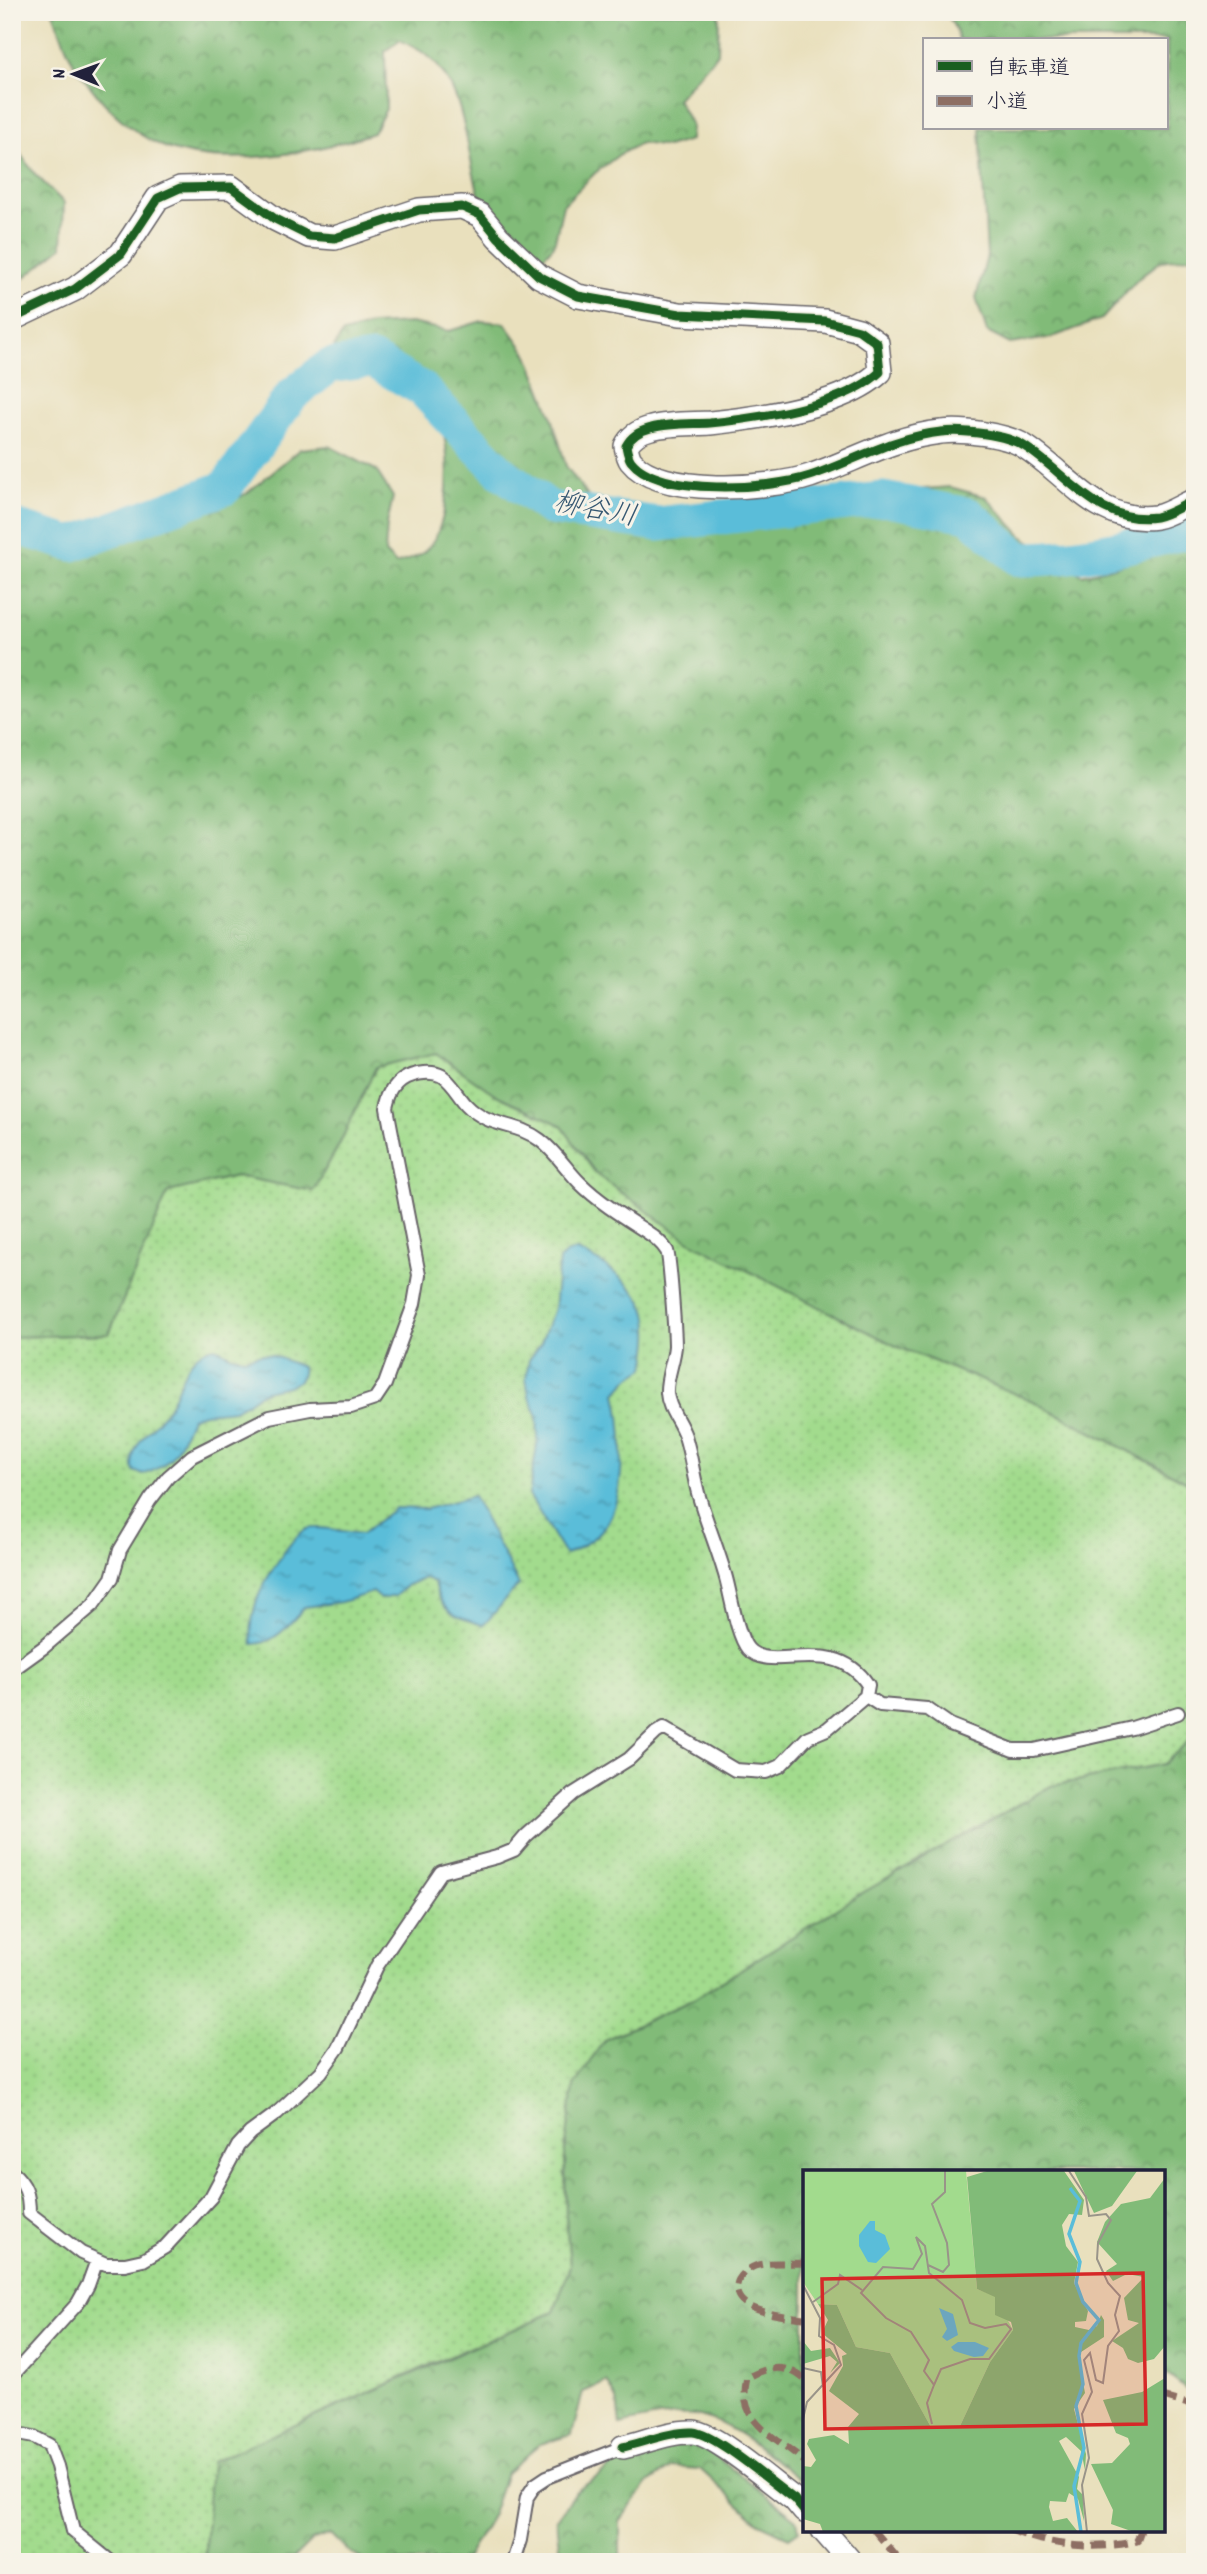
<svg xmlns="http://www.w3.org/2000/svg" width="1207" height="2574" viewBox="0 0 1207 2574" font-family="Dekko,'Klee One',sans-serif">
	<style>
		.grass { fill: url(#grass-dots); stroke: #627e64; stroke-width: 2 }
		.forest { fill: url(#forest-crowns); stroke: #526e5a; stroke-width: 2 }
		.water { fill: url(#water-ripples); stroke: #3e708a; stroke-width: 2 }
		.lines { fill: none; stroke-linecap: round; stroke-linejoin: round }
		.river { stroke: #5abdd9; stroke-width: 35 }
		.service-casing { stroke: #686468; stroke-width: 16 }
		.minor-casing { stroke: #686468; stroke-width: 26 }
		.service { stroke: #fff; stroke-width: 12 }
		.minor { stroke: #fff; stroke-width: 23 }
		.quiet { stroke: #8d6e63; stroke-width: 7; stroke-dasharray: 14 7; stroke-linecap: butt }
		.cycleway-casing { stroke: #f7f3e8; stroke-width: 13 }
		.cycleway { stroke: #1b5e20; stroke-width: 9 }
		.labels { text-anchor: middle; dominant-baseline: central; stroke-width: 6; stroke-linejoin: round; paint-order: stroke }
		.water-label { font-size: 28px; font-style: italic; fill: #365872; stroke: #f7f3e8 }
		.inset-river { fill: none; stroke: #5abdd9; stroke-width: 3.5 }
		.inset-road { fill: none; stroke: #999489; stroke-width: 2 }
		.view { fill: #d62828; fill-opacity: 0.15; stroke: #d62828; stroke-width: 3.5 }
		.inset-edge { fill: none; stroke: #22223b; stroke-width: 3.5 }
	</style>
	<defs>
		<pattern id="grass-dots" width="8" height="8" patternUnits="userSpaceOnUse" patternTransform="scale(1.75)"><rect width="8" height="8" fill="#a2db8d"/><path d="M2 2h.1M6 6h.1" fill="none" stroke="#8bbc7b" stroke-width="1.8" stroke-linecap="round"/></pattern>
		<pattern id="forest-crowns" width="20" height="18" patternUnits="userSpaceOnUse" patternTransform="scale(1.75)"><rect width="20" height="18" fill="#81bb78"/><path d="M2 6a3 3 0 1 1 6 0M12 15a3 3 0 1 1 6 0" fill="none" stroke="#699864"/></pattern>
		<pattern id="water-ripples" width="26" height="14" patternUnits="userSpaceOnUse" patternTransform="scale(1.75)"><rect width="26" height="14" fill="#5abdd9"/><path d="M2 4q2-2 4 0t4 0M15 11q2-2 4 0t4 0" fill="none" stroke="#4a99b1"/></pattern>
	</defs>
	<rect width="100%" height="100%" fill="#f7f3e8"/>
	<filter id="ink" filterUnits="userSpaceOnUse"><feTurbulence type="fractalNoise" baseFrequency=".0143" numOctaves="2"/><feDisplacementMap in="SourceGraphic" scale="14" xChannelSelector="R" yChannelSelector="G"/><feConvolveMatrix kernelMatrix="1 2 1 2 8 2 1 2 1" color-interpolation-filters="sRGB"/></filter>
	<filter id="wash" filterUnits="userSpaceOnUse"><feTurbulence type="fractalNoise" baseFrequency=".00686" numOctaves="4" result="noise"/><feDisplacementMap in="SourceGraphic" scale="28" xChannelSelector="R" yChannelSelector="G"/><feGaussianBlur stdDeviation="1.57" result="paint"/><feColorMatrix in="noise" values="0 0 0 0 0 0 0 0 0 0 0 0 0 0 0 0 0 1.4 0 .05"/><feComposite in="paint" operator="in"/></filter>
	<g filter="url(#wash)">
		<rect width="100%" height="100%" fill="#e9e0bd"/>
		<path class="grass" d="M436,1053L496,1095L561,1125L597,1175L896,1346L1033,1401L1195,1486V1735L1164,1764L1051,1786L857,1896L692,2000L604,2040L565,2152L566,2217L570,2266L554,2312L443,2359L212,2462L204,2562H12V1337L109,1334L168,1192L236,1176L313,1191L339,1145L376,1067Z"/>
		<path class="forest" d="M53,12H719L718,53L677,99L691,125L690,140L667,147L641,143L620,154L595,173L563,205L554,245L542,258L527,257C511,239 487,220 480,197C464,150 469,92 428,56C421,50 409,45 400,40L385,51L386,109L373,133C315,153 221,170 162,146C127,131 97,98 76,67C66,51 60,30 53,12Z
			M946,12H1195V256L1161,261L1138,279L1102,319L1050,338L1010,344L987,332L976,298L987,256L980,128H1167V40H959L956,30Z
			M12,143L35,174L64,203L62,247L12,288Z
			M482,321L505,323L528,355L551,414L566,466L590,499L637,532H659L810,517L912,490L950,487L986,497L1022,536L1082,575C1121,568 1156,550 1195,542V1486L1033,1401L896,1346L689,1241L597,1175L561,1125L496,1095L436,1053L376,1067L339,1145L313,1191L236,1176L168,1192L109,1334L12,1337V537L74,555L195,514L246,494L300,449L329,446L376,470L393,497L387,524L385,553L396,564C403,561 414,559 421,554C448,536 450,476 446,447C443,423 430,397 418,376L381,378L365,375L334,347L343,333L372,325L411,323L449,331Z
			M1195,1735V2391H1188L1163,2371V2172H804V2483C773,2459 740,2427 700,2416C680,2411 641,2420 620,2425L617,2400L607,2382L583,2392L572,2435L540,2444L506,2473L492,2514L467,2557L461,2562H366L347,2550L331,2534L311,2541L290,2562H204L211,2462L554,2312L570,2266L566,2217L565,2152L574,2086L604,2040L692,2000L857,1896L1051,1786L1164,1764Z
			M676,2445L702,2446L797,2519L799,2530L789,2537L759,2523L700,2469L672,2467L647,2484L620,2521V2562H561L556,2521L574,2493L623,2459Z"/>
		<path class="water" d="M577,1251C601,1260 644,1290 648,1318C651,1335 648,1351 645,1368L628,1379L616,1393C624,1429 628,1500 601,1531C592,1541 577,1549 565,1555L529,1495L538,1439L537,1415L529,1397L526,1378L529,1360L540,1345L554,1309L559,1260L568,1252Z
			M215,1347L232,1356L245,1358L262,1354L272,1355L302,1367C305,1389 280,1386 266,1391C254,1395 247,1406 233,1410C218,1413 205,1410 191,1418C178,1447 176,1463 143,1475L134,1471C126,1444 156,1427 168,1408C182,1385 185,1351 215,1347Z
			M473,1496L519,1585C505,1597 497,1613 483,1625C456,1617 440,1613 434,1582L425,1578L407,1585L395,1596L381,1599L373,1592L341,1602L305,1607C291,1622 276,1644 252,1644C250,1629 253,1609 259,1595C265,1580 293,1534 307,1529C320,1525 348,1533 362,1534L395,1508L426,1509Z"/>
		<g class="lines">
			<path class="river" d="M12,526L72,544L225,488L292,395L329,366L372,360L422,389L500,471L550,508L658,524L883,499L969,515L1019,559C1079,560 1137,544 1195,530"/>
		</g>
	</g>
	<g filter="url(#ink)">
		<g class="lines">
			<g class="service-casing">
				<path id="service" d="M12,1670L44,1647L93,1605L112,1578L120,1550L150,1500L168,1477L192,1456L269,1417L310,1409L351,1407L375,1399L385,1384L414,1304L419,1275L387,1108C389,1099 391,1091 398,1084C407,1074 430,1069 442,1076C452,1083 458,1095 466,1104C490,1129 514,1121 540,1140C556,1152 566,1169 580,1183C598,1201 622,1216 644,1230C652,1235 662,1243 667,1251C670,1257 675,1335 675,1346C674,1361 666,1378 667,1393C668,1409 680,1421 685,1436C691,1455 693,1474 698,1493C706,1522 718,1549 726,1578C731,1596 737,1636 748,1649C771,1675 834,1632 868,1685L866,1696L827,1729L808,1737L780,1766L766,1772L735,1770L664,1728L656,1733L629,1759L573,1794L526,1836L514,1850L497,1857L441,1872L377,1966L338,2048L321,2072L277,2113L250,2133L238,2146L211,2197L165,2247L143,2260L125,2264H106L81,2253L29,2213C29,2195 26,2184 12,2172
					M866,1696L880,1705L927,1709L950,1725L1013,1750H1034L1132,1728L1178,1713
					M12,2376L78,2303L88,2285L97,2260
					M12,2433L34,2437L49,2445L57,2466L73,2531L111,2562
					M513,2562L520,2540L527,2497L535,2485L547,2477L623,2447"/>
			</g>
			<g class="minor-casing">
				<path id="minor" d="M12,319L75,289L121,254L158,198L180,188L231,187L275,219L309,236L335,238L419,210L462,207L480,215L498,237L539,276L578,296L680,314L825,321L859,330L877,343L880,372C844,406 759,418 710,423C691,424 669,423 651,428C639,431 631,436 626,446C627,451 628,457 631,461C659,497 771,489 810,476C854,461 893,437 941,432C962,429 1007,435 1024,446C1067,473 1098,525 1156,517C1168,515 1183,505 1195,500
					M623,2447C645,2442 671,2431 693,2432C716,2434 773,2484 794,2499L804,2511
					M823,2530L851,2562"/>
			</g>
			<use href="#service" class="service"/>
			<use href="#minor" class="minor"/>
			<path class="quiet" d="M804,2263C789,2264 769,2261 755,2266C747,2269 738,2277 737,2285C732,2313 786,2316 804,2318
				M804,2379C786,2363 766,2367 747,2378C736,2423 775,2435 804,2461
				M1163,2397L1195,2406
				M874,2530L901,2562
				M1011,2530C1049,2546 1097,2551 1137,2541L1141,2530"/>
			<g class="cycleway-casing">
				<path id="cycleway" d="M12,319L75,289L121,254L158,198L180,188L231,187L275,219L309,236L335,238L419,210L462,207L480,215L498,237L539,276L578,296L680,314L825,321L859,330L877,343L880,372C844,406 759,418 710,423C691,424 669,423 651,428C639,431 631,436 626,446C627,451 628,457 631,461C659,497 771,489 810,476C854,461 893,437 941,432C962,429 1007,435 1024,446C1067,473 1098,525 1156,517C1168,515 1183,505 1195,500
					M623,2447C645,2442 671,2431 693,2432C716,2434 773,2484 794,2499L804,2511"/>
			</g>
			<use href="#cycleway" class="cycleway"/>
		</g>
	</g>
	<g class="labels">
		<g class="water-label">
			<text transform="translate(595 512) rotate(11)">柳谷川</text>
		</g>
	</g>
	<g transform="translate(803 2170)">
		<rect width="362" height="362" fill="#e9e0bd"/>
		<path d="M0,1H163L174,119L192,126L210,160L187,192L157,256L129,259L87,183L53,177L34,135L15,134L0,112Z" fill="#a2db8d"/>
		<path d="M184,1H261L281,30L279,45L266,44L259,55L263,76L275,92L271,113L285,141L283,151L272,152V157L286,160L294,156L298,145L301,150V167L275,184L282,223L271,239L283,284L282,300L278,281L263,267L256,271L276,307L274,319L280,325L281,351L275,329L266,323L263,332L247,331L246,337L250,351L264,348L275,362H20L17,354L0,349V296L8,297L13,290L4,274L6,269L31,265L46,274L45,257L56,244L26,221L40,196L39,186L44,184L19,163L25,150L15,134L34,135L53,177L87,183L129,259L157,256L187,192L210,160L208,152L192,145V127L174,119L164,7ZM271,1H334L309,36L291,43ZM362,8V176L351,189L335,193L325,189L320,178L309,171L336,153L325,150L321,128L341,107L324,104L310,111L303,101L314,94L294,72L302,52L318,34L347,28ZM0,171L8,181L27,178L37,193L27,203L34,192L27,186L0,194ZM362,208V362L328,361L308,354L310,340L288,294L309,293L327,274L325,268L313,263L300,230L339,222Z" fill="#81bb78"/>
		<path d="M67,51H72V60L82,65L87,79L73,93L65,92L56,76V65ZM136,138L150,144L153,156L155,165L144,171L139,167L144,159ZM155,172H172L186,178L180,186L171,187L151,181L148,177Z" fill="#5abdd9"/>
		<path class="inset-river" d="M267,18L277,31L266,64L277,92L273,113L280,132L296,150L278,173L276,186L280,214L273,236L281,278L271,316L278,362"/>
		<path class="inset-road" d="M266,1L283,27L286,46L303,44L308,50L295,73L294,89L305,113L317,126L312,145L316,161L305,176L300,213L293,210L287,183L281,190L289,222L279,244L286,288L279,315L284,362M125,95L140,102L146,95L144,73L129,34L142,22V1M0,115L17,148L16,166L31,175L38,195L4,232L0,249M10,132L35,114L37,105L59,120M0,198L18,202L20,217M129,254L124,233L131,215L121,201L126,190L108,162L83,148L58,123L80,97L110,99L119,84L113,67L122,76L126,103L159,130L167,153L182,158L203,154L208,159L186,189H167L138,199L131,215"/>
		<path class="view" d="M340,103L343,254L22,259L19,109Z"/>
		<rect width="362" height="362" class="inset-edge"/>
	</g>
	<rect width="1207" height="2574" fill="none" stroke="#f7f3e8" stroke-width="42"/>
	<rect x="923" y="38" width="245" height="91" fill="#f7f3e8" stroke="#a29fa3" stroke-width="2"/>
	<rect x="937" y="61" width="35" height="10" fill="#1b5e20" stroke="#a29fa3" stroke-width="2"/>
	<text x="986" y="74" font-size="21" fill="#22223b">自転車道</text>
	<rect x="937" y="96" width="35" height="10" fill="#8d6e63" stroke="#a29fa3" stroke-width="2"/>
	<text x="986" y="108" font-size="21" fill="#22223b">小道</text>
	<g transform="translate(74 74) rotate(271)" stroke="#f7f3e8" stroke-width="5" paint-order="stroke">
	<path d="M0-5L12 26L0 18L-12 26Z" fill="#22223b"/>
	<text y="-10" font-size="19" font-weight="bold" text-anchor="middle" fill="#22223b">N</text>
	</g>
</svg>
